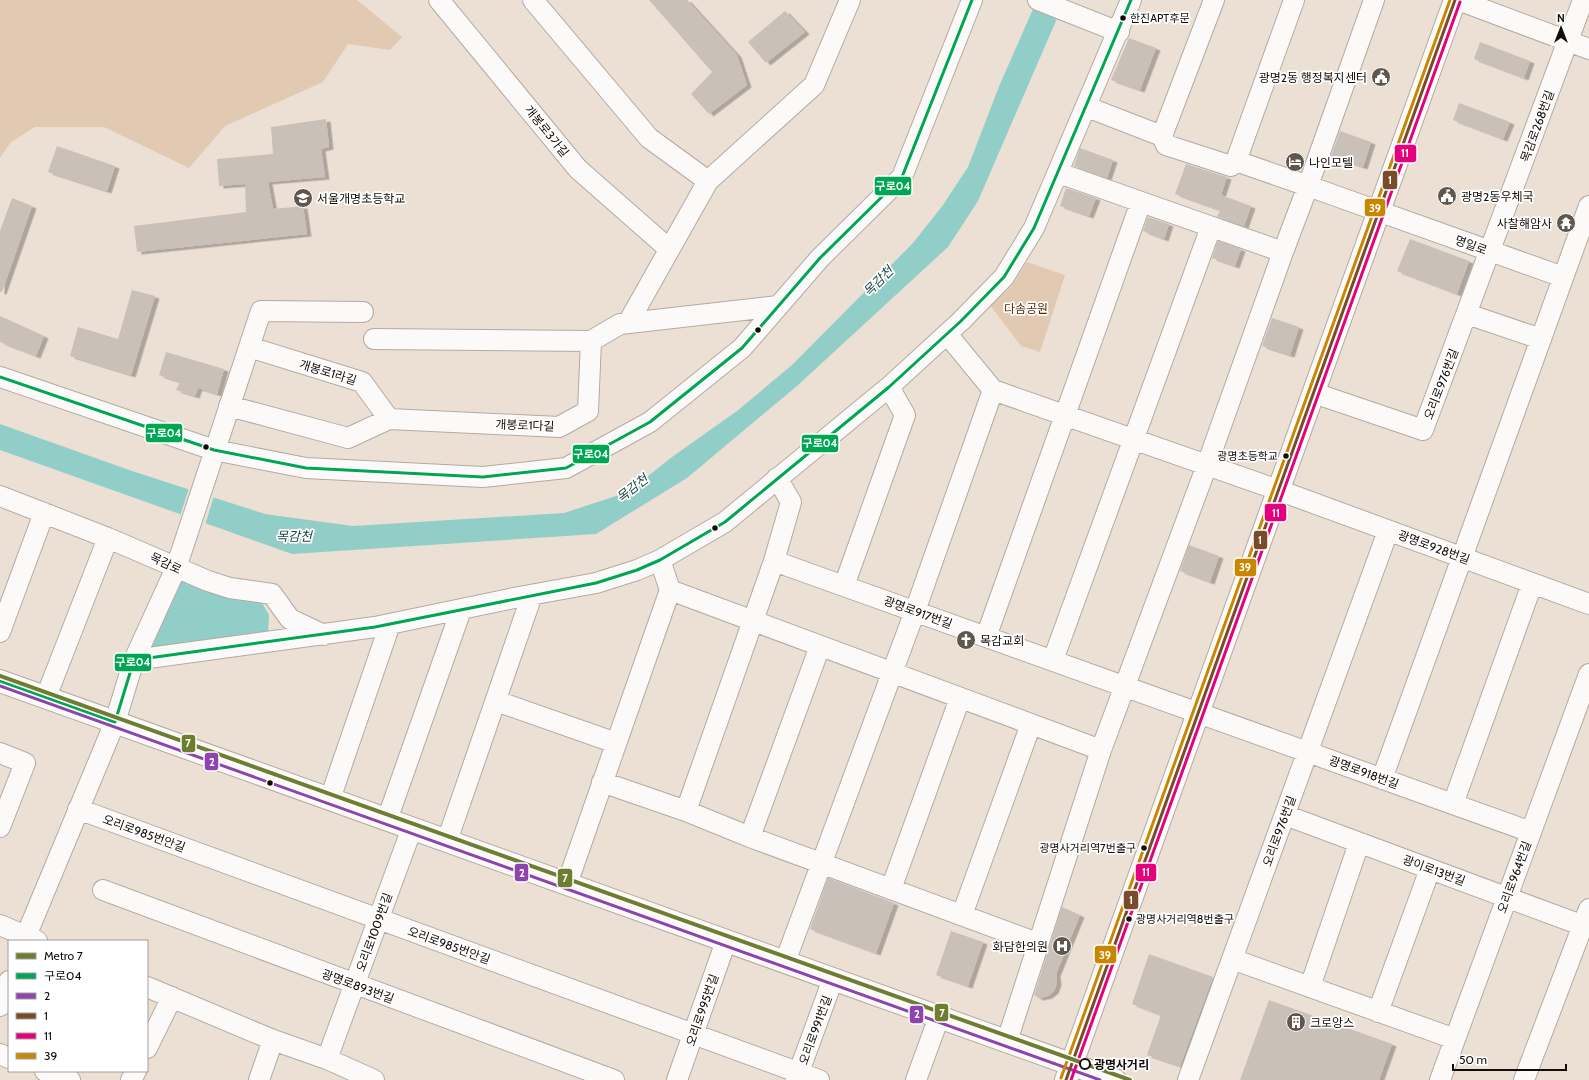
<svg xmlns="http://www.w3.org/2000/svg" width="1589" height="1080" viewBox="0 0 1589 1080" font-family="Cabin,'Noto Sans KR',sans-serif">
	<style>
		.green { fill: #e2c9b2 }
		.water { fill: #92cec8 }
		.pier { fill: #ece0d5 }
		.building { fill: #c9c0b7; filter: url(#shadow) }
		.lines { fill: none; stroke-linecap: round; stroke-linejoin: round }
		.minor-casing { stroke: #b3aaa1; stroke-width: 22 }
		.major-casing { stroke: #b3aaa1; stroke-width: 24 }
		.minor { stroke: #fcfaf9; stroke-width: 20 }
		.major { stroke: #fcfaf9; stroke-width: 22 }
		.bus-1-casing { stroke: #fff; stroke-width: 6 }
		.bus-2-casing { stroke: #fff; stroke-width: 6 }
		.bus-3-casing { stroke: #fff; stroke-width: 6 }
		.bus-4-casing { stroke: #fff; stroke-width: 6 }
		.bus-5-casing { stroke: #fff; stroke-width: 6 }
		.bus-1 { stroke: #00a651; stroke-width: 3 }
		.bus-2 { stroke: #8e44ad; stroke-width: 3 }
		.bus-3 { stroke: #7a4b2a; stroke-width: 3 }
		.bus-4 { stroke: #e5007d; stroke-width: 3 }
		.bus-5 { stroke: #c98701; stroke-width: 3 }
		.metro-1-casing { stroke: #fff; stroke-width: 7 }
		.metro-1 { stroke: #6e7e31; stroke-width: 4 }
		.bus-dot { fill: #130c06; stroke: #fff; stroke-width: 1.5 }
		.stop-dot { fill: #fff; stroke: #130c06; stroke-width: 2 }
		.labels { text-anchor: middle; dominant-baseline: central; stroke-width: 3.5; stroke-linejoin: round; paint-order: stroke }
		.bus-label { font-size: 11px; fill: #130c06; stroke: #fff; text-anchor: start }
		.poi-label { font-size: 12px; fill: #130c06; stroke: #fff; text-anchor: start }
		.street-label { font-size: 12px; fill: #130c06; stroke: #fff }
		.park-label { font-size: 12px; fill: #53300a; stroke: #fff }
		.stop-label { font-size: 12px; font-weight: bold; fill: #130c06; stroke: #fff; text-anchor: start }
		.water-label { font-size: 13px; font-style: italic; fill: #1b4544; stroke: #fff }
		.line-badge { stroke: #fff; stroke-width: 1.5 }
		.badge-label { font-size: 11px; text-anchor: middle; font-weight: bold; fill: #fff }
	</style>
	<defs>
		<filter id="shadow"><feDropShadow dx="4.5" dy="2.5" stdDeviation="0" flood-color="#0004"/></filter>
	</defs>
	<rect width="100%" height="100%" fill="#ece0d5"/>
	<path class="green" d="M0,0H357L402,37L390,50L348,44L323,82L225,126L189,168L104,127H35L10,143L0,158Z
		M1027,262L1065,275L1040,352L1021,346L990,305L1011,287Z"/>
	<path class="water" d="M1037,0H1065L978,201L948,247L797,386L687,478L596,534L292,554L0,450V424L132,471L265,514L353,526L564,513L628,492L672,457L737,411L792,365L913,243L943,205L968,167L1000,84Z
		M179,577L259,598L269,615L268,635L143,651Z"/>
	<path class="pier" d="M189,488L214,496L205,525L180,516Z"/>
	<path class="building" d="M649,0H687L737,55L747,85L709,114L691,94L712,72Z
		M785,11L805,32L766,63L748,42Z
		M1129,38L1156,48L1140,90L1111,80Z
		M1480,42L1530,61L1524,78L1474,59Z
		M1459,103L1510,122L1503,139L1453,120Z
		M326,119L329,147L321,149L325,177L268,182L273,209L303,206L307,234L137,252L134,226L246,212L245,184L219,186L217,159L273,154L271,127Z
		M1340,131L1371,142L1363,167L1331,156Z
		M57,146L115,166L107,191L48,172Z
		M1080,148L1113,160L1107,178L1074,166Z
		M1186,164L1227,177L1221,195L1251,206L1244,226L1217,217L1220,210L1175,194Z
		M1066,188L1096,198L1089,216L1060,206Z
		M12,198L32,206L2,292H0V231Z
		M1148,217L1169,224L1164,239L1143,231Z
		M1410,239L1469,261L1457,294L1397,271Z
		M1218,241L1241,249L1235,266L1212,258Z
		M132,290L155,296L131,375L70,356L78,327L118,339Z
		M0,316L44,336L36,356L0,342Z
		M1272,318L1299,327L1290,355L1262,346Z
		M166,352L224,369L217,394L198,388L195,396L176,390L180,382L159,375Z
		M1189,545L1219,556L1210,582L1180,571Z
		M828,878L894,903L876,953L810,929Z
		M1062,907L1080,915L1056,974L1057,983L1054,991L1048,996L1039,998L1034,995Z
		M951,931L983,942L968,986L936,975Z
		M1149,954L1213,977L1180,1066L1147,1055L1161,1015L1132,1004Z
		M1269,1000L1392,1044L1379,1080H1240Z"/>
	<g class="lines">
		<g class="minor-casing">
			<path id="minor" d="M439,0L578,169L669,249
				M533,0L649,138L708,181L814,85L850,0
				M1038,0L1119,32
				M1458,0L1589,49
				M1087,107L1162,136L1166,145L1231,166L1236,161L1308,186L1374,0
				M1162,136L1214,0
				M1236,161L1294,0
				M1283,252L1308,186L1563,277
				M1467,314L1541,339
				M628,323L708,181
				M947,334L993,390L1278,490L1589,604
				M374,339L591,341L620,324L778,306
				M249,347L362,382L389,419
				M0,377L214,450L306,468L483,477L566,468L650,422L742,348L820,258L902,177L972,0
				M1314,393L1423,430L1583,0
				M229,406L348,438L389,419L559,427L588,411L591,341
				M0,496L108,538L208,581L230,588L272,594L290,619L324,635
				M774,561L1531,832
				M844,586L905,415L889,387
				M670,590L1101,750
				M0,632L44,513
				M986,637L1141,202
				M134,660L176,568L261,311L363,312
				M1053,660L1211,227
				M46,697L108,538
				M496,701L616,743
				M0,753L25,763L0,827
				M1382,779L1589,206
				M602,782L686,811L750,837L1037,943
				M330,799L390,624
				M1453,804L1532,584
				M78,809L819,1080
				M686,811L774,561L791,502L777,478
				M1285,815L1589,928
				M387,820L461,610
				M750,837L820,646
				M447,841L532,595
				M567,884L670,590L660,560
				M891,889L960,698
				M103,890L614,1080
				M962,915L1031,724
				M0,925L37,941
				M24,941L115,722L134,660L375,627L519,597L596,583L637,570L660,560L725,522L889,387L961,321L1004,277L1034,228L1131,0
				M1232,959L1455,1039
				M785,962L915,611L993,390
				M147,987L273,1040L327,1059L374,1080
				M1310,987L1359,843
				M0,1006L9,981
				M1378,1012L1430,869
				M1007,1041L1101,750L1207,465L1283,252L1059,173
				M147,1048L172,997
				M0,1054L9,1058
				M327,1059L412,828
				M45,1071L70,1080
				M131,1080L136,1071
				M259,1080L273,1040
				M677,1080L726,941
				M796,1080L833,979
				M916,1080L939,1017
				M1188,1080L1388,531
				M1440,1080L1589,674
				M1524,1080L1589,909"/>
		</g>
		<g class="major-casing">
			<path id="major" d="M0,681L1115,1080
				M1066,1080L1455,0"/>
		</g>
		<use href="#minor" class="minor"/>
		<use href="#major" class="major"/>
		<g class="bus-1-casing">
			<path id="bus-1" d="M0,377L214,450L306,468L483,477L566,468L650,422L742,348L820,258L902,177L972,0
				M0,681L115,722L134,660L375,627L596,583L637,570L660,560L725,522L889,387L961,321L1004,277L1034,228L1131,0"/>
		</g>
		<g class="bus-2-casing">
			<path id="bus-2" d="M0,686L1100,1080"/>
		</g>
		<g class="bus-3-casing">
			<path id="bus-3" d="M1066,1080L1455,0"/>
		</g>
		<g class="bus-4-casing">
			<path id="bus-4" d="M1071,1080L1460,2"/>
		</g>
		<g class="bus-5-casing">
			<path id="bus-5" d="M1061,1078L1450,0"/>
		</g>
		<use href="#bus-1" class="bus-1"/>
		<use href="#bus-2" class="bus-2"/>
		<use href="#bus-3" class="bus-3"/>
		<use href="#bus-4" class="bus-4"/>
		<use href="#bus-5" class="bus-5"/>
		<g class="metro-1-casing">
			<path id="metro-1" d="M0,676L1130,1080"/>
		</g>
		<use href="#metro-1" class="metro-1"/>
	</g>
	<defs>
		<g id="civic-disc" transform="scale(1)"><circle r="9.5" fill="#5f564e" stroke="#fff"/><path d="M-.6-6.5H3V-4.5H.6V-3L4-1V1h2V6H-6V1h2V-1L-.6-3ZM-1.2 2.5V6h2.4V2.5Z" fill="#fff"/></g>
		<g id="hotel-disc" transform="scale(1)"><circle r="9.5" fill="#5f564e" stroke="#fff"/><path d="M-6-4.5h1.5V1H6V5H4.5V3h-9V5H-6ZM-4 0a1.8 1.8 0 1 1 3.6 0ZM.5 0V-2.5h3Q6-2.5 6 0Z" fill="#fff"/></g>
		<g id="school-disc" transform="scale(1)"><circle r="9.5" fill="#5f564e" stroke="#fff"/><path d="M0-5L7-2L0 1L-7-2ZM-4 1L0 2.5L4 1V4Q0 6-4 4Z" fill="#fff"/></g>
		<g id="temple-disc" transform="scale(1)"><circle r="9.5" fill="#5f564e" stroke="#fff"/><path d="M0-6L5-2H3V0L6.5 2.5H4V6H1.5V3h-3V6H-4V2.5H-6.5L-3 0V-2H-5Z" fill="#fff"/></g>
		<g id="church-disc" transform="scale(1)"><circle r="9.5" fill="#5f564e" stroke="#fff"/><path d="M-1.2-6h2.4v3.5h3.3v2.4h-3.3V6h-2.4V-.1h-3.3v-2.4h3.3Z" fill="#fff"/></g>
		<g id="hospital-disc" transform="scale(1)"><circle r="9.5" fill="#5f564e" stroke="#fff"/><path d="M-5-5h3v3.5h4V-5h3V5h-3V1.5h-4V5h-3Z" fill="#fff"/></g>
		<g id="building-disc" transform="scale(1)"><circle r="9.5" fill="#5f564e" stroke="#fff"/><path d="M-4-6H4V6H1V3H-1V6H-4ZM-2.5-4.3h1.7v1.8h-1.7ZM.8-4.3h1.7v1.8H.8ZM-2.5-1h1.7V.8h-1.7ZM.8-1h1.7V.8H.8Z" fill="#fff"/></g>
	</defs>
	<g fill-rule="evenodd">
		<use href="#civic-disc" x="1381" y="77"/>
		<use href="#hotel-disc" x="1295" y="162"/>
		<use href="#civic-disc" x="1447" y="196"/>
		<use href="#school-disc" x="303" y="198"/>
		<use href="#temple-disc" x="1566" y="223"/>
		<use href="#church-disc" x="966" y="640"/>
		<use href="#hospital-disc" x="1062" y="946"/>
		<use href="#building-disc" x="1296" y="1022"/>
	</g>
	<g class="bus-dot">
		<circle cx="1123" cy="18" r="3.5"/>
		<circle cx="758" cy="330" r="3.5"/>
		<circle cx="206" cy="447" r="3.5"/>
		<circle cx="1286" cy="456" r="3.5"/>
		<circle cx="715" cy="528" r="3.5"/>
		<circle cx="270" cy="783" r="3.5"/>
		<circle cx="1144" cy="848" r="3.5"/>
		<circle cx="1129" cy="919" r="3.5"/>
	</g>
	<circle class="stop-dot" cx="1085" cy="1064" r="5"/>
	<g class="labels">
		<g class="bus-label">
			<text x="1130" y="18">한진APT후문</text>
			<text x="1278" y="456" text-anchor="end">광명초등학교</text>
			<text x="1136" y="848" text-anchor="end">광명사거리역7번출구</text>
			<text x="1136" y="919">광명사거리역8번출구</text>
		</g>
		<g class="poi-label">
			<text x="1367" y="77" text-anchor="end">광명2동 행정복지센터</text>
			<text x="1309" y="162">나인모텔</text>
			<text x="1461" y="196">광명2동우체국</text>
			<text x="317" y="198">서울개명초등학교</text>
			<text x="1552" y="223" text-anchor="end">사찰해암사</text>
			<text x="980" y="640">목감교회</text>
			<text x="1048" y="946" text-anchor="end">화담한의원</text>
			<text x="1310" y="1022">크로앙스</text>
		</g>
		<g class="street-label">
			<text transform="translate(1537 126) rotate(-70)">목감로268번길</text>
			<text transform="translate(547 131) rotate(51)">개봉로3가길</text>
			<text transform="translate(1471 245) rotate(20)">명일로</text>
			<text transform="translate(328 372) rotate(17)">개봉로1라길</text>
			<text transform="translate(1441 384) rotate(-69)">오리로976번길</text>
			<text transform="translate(525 425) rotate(2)">개봉로1다길</text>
			<text transform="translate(1434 547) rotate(20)">광명로928번길</text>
			<text transform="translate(166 563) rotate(25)">목감로</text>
			<text transform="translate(918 612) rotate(20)">광명로917번길</text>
			<text transform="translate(1364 772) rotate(20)">광명로918번길</text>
			<text transform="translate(1279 831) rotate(-70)">오리로976번길</text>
			<text transform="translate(144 833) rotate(20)">오리로985번안길</text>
			<text transform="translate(1434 870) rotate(20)">광이로13번길</text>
			<text transform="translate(1514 877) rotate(-70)">오리로964번길</text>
			<text transform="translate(374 932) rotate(-70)">오리로1009번길</text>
			<text transform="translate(449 945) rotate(20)">오리로985번안길</text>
			<text transform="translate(358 986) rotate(20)">광명로893번길</text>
			<text transform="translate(702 1010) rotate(-71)">오리로995번길</text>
			<text transform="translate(815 1030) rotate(-70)">오리로991번길</text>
		</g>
		<g class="park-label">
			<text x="1026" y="308">다솜공원</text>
		</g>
		<g class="stop-label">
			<text x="1094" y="1064">광명사거리</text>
		</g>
		<g class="water-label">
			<text transform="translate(878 281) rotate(-45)">목감천</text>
			<text transform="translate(632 488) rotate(-38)">목감천</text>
			<text x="294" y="536">목감천</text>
		</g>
	</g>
	<g class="line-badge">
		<rect x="1394" y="144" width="23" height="19" rx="4" fill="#e5007d"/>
		<rect x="1382" y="170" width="16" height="20" rx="4" fill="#7a4b2a"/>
		<rect x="874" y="176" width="38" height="20" rx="4" fill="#00a651"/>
		<rect x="1364" y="198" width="22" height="19" rx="4" fill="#c98701"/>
		<rect x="145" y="423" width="38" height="20" rx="4" fill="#00a651"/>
		<rect x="801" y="434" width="38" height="19" rx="4" fill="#00a651"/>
		<rect x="572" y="444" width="38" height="20" rx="4" fill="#00a651"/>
		<rect x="1264" y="503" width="23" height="19" rx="4" fill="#e5007d"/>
		<rect x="1253" y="530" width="15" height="20" rx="4" fill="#7a4b2a"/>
		<rect x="1234" y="558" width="23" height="19" rx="4" fill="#c98701"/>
		<rect x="114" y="653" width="38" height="19" rx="4" fill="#00a651"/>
		<rect x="181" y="734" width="15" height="19" rx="4" fill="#6e7e31"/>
		<rect x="204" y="752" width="15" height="19" rx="4" fill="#8e44ad"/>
		<rect x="1135" y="863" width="22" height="19" rx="4" fill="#e5007d"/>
		<rect x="514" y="863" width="15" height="19" rx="4" fill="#8e44ad"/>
		<rect x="557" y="868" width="16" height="20" rx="4" fill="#6e7e31"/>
		<rect x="1123" y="890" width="16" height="20" rx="4" fill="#7a4b2a"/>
		<rect x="1094" y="945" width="23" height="19" rx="4" fill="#c98701"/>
		<rect x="934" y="1003" width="15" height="19" rx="4" fill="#6e7e31"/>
		<rect x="909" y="1005" width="15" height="19" rx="4" fill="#8e44ad"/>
	</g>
	<g class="badge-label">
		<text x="1405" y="157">11</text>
		<text x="1390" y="184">1</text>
		<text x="893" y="190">구로04</text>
		<text x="1375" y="212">39</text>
		<text x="164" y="437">구로04</text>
		<text x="820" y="447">구로04</text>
		<text x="591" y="458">구로04</text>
		<text x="1276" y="517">11</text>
		<text x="1260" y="544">1</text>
		<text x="1245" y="571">39</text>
		<text x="133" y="666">구로04</text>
		<text x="188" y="747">7</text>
		<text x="212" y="766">2</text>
		<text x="1146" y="876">11</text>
		<text x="522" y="877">2</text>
		<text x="565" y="882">7</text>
		<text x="1131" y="904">1</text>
		<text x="1105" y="959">39</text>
		<text x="942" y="1017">7</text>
		<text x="917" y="1018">2</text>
	</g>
	<rect x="8" y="940" width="140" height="132" fill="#ffffff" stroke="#a19e9b"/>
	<rect x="16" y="953" width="20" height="6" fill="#6e7e31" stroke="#a19e9b"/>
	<text x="44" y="960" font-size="12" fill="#130c06">Metro 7</text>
	<rect x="16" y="973" width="20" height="6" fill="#00a651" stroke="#a19e9b"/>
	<text x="44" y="980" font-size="12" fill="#130c06">구로04</text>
	<rect x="16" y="993" width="20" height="6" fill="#8e44ad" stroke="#a19e9b"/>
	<text x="44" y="1000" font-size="12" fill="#130c06">2</text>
	<rect x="16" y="1013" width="20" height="6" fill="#7a4b2a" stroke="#a19e9b"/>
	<text x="44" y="1020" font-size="12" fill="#130c06">1</text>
	<rect x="16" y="1033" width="20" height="6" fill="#e5007d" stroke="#a19e9b"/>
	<text x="44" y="1040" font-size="12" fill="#130c06">11</text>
	<rect x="16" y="1053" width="20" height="6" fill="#c98701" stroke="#a19e9b"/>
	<text x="44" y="1060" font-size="12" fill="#130c06">39</text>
	<g transform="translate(1561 28)" stroke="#ffffff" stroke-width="3" paint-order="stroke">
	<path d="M0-3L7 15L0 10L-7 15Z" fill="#130c06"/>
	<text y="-6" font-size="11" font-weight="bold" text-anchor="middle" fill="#130c06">N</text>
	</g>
	<path d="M1453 1064v6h113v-6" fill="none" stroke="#130c06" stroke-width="2"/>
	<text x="1459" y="1064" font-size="12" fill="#130c06" stroke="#ffffff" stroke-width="3" paint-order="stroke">50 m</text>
</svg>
